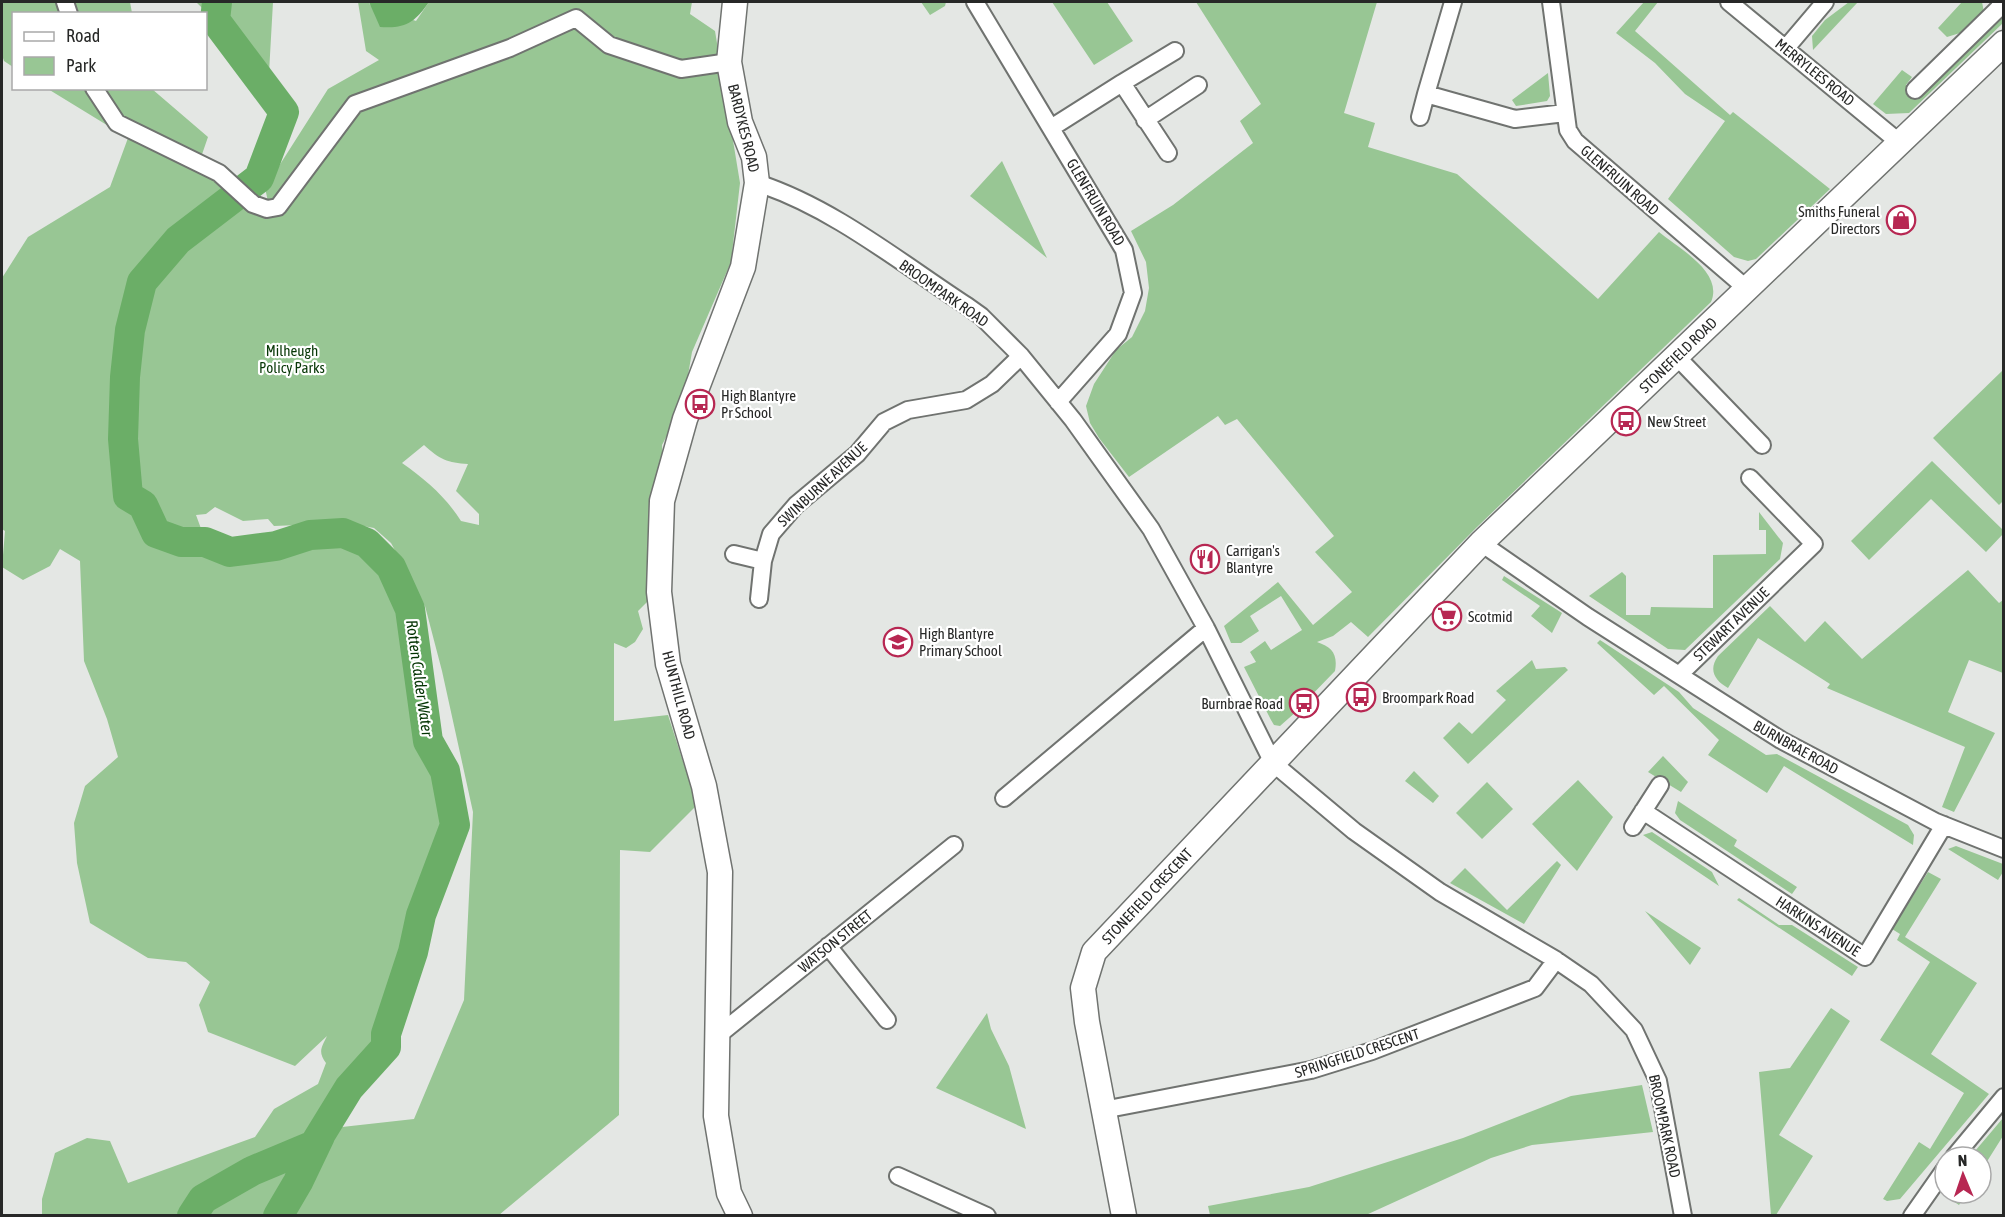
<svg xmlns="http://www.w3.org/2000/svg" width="2005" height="1217" viewBox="0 0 2005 1217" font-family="'Asap Condensed',sans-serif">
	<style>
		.green { fill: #98c694; fill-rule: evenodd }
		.water { fill: #6bae67 }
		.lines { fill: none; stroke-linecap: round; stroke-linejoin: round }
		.river { stroke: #6bae67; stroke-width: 30 }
		.street-casing { stroke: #707370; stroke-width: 20 }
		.secondary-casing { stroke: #707370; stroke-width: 27 }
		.street { stroke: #fff; stroke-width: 16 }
		.secondary { stroke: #fff; stroke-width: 24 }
		.labels { text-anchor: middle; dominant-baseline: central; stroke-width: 4.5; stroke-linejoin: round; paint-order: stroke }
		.street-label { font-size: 15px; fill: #272827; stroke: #fff }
		.poi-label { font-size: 15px; fill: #272827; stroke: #fff; text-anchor: start }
		.park-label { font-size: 15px; fill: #083807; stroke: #fff }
		.water-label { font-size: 16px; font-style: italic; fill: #033302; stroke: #fff }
	</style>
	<rect width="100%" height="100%" fill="#e4e7e4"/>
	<path class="green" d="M2,2H130L132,13L14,14L13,67L4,61L2,55Z
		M196,2H273L269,73Z
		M358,2H369L370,5L416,21L429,2H692L690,14L715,31L740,183L731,262L692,352L683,404L662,445L664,473L655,582L647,602L638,611L643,629L635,642L626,648L614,643V721L668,715L697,805L650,852L620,850L619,1115L499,1215H42V1199L55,1153L87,1138L110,1141L128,1183L255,1137L274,1109L318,1084L326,1063C318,1052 321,1048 327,1036L295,1066L208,1032L199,1005L210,982L186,962L148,958L90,923L77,863L74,823L85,786L118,757L107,719L84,661L80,561L60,549L50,566L23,580L2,567L5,531L2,529V278L28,237L110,187L128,138L48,89H152L208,137L199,163L271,215L265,188L328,89L379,60L366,51ZM424,445C439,459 448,463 468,464L456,491L479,514V525L461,521C445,496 426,480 402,463ZM215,507L243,521L268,519L274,526L347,523L374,528L391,543L425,606L442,671L473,812L464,1000L414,1119L324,1129L349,1088L389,1046L386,1034L413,952L421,915L455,825L445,771L428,741L410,609L391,567L367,543L343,533L310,535L276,546L242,550L244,553L231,558L210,553L196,515L206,514Z
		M921,2H946L945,6L930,15Z
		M1052,2H1107L1133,41L1094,65Z
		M1196,2H1377L1344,113L1375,123L1368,147L1457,174L1598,299L1659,232C1678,248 1724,272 1711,302L1476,528L1368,637L1351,622L1333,636L1317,642C1332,647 1338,654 1335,671L1305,702L1302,700L1294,708L1297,711L1280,726L1274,725L1271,720L1244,667L1256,662L1250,652L1265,641L1271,650L1302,630L1281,596L1250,616L1259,631L1241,643H1231L1224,626L1278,582L1313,625L1352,592L1315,552L1334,536L1237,419L1225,425L1218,416L1129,477L1099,438L1090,423L1086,406L1094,384L1116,350L1132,337L1145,311L1149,288L1146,262L1131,231L1173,205L1253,143L1240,121L1261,104Z
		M1644,2H1658L1635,31L1730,115L1733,112L1830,189L1756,259L1748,261L1734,257L1668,199L1725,121L1685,94L1655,63L1616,33Z
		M1849,2H1858L1813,50L1812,36L1825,20Z
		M1962,2H1982L1984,12L1960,33L1947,37L1938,28Z
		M2003,11V23L1909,113L1886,114L1873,104L1902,70L1912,77L1906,85L1917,95Z
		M1548,73L1550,96L1547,101L1516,106L1512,100Z
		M1002,161L1047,258L970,196Z
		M2003,370L2004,500L1999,505L1933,438Z
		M1932,461L2003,530V534L1986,552L1931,499L1869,560L1851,541Z
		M1759,512L1783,543L1780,559L1685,650L1668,649L1589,596L1622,572L1626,576V615H1650L1651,607L1713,608V555L1766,554V530H1759Z
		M1968,570L1999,603L2003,600V673L1969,660L1948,712L1995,733L1954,812L1942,807L1965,747L1827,688L1830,684L1758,638L1728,688C1715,681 1708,670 1718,656L1770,606L1805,642L1825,621L1862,659Z
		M1504,576L1562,613L1552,633L1531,616L1540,606L1502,580Z
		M1600,640L1679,692L1693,708L1766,755L1777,754L1908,825L1914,835L1913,845L1784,766L1767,793L1708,755L1719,740L1664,686L1654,695L1597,643Z
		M1532,660L1536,669L1565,667L1568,670L1468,764L1443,738L1459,722L1472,734L1506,700L1496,691Z
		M1663,756L1688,782L1681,792L1648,772Z
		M1414,771L1439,796L1433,803L1405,781Z
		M1578,780L1613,817L1577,871L1532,824Z
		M1487,782L1513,809L1482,839L1456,813Z
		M1678,801L1737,840L1734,846L1797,887L1792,894L1680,820L1675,813Z
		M1652,832L1712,872L1719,886L1643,835Z
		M1956,846L2003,864V872L1998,880L1948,849Z
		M1557,861L1561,865L1524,924L1450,883L1465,868L1507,910Z
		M1928,872L1941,879L1905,937L1977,983L1931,1054L1989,1094L1900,1199L1887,1201L1883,1199L1919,1142L1930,1149L1964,1093L1880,1040L1930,962L1897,940L1900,934L1892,929Z
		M1739,898L1779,925H1792L1858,967L1852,976L1737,900Z
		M1645,911L1701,948L1690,965Z
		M1831,1008L1850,1021L1779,1135L1813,1156L1776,1215H1771L1759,1072L1790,1068Z
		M987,1013L991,1029L1009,1066L1026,1129L936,1088Z
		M1642,1085L1653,1132L1532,1145L1491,1158L1366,1215H1210L1208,1206L1309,1187L1463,1138L1571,1096Z
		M2003,1118V1136L1981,1171V1157H1970Z
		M1945,1187V1193H1967L1959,1205L1945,1196Z"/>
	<path class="water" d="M369,2H429C415,22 406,29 380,27Z"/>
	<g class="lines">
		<path class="river" d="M192,1216L203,1199L252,1171L314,1145L349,1088L386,1047V1034L413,952L421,915L455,825L445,771L428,741L410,609L391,567L367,543L343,533L310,535L276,546L230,552L205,542H181L156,533L143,505L128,496L123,439L125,377L130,330L142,282L178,240L259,178L284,112L215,20L217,2
			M278,1216L298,1182L320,1136"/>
		<g class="street-casing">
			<path id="street" d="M65,2L69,14
				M975,2L1124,250L1133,293L1118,334L1058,402
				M1551,2L1568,130L1575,141L1746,288
				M1729,2L1900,143
				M1786,48L1825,2
				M1122,83L1175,51
				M94,88L117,123L219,173L253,204L267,209L278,207L355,104L510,48L576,18L609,45L681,69L729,62
				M1915,90L2003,4L2000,2
				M1426,94L1453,2
				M1420,117L1426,94L1515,119L1565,113
				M1145,120L1198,85
				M1051,128L1122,83L1168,153
				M757,183C832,207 901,263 967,306L981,316L1021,356L1073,420L1151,529L1206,628L1273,763L1354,831L1440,892L1556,960L1591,984L1634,1030L1658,1081L1683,1216
				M1677,357L1762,445
				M1481,543L1588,617L1781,740L1936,822L2004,849
				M734,554L763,561
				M759,599L763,561L771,534L796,505L857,454L884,422L908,410L966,400L992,384L1021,356
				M1680,674L1814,544L1750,478
				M1004,798L1206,628
				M1643,811L1865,957L1944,825
				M1633,827L1660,785
				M828,946L887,1020
				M716,1037L954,845
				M1103,1110L1311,1070L1372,1051L1535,988L1556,960
				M1954,1157L2004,1097
				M898,1176L987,1216
				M1912,1216L1945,1169"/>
		</g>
		<g class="secondary-casing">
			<path id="secondary" d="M735,2L729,62L740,122L754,157L757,183L743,267L685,419L662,501L659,592L668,664L704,786L720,872L716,1116L729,1193L740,1216
				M1124,1216L1087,1022L1083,988L1094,952L1481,543L2004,43"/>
		</g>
		<use href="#street" class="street"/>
		<use href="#secondary" class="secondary"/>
	</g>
	<defs>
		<g id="shop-ring" transform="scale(1.5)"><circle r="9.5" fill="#fff" stroke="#b72752" stroke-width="1.5"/><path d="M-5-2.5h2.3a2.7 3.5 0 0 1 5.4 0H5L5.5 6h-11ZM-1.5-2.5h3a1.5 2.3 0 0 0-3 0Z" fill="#b72752"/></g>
		<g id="bus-ring" transform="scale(1.5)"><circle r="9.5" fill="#fff" stroke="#b72752" stroke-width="1.5"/><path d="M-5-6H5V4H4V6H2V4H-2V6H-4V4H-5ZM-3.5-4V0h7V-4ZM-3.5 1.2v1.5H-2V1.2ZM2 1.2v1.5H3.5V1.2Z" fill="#b72752"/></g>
		<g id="restaurant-ring" transform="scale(1.5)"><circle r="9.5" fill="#fff" stroke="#b72752" stroke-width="1.5"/><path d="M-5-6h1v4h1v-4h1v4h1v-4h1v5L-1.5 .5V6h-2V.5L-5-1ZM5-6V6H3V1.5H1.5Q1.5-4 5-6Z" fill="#b72752"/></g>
		<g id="supermarket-ring" transform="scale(1.5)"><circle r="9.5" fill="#fff" stroke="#b72752" stroke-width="1.5"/><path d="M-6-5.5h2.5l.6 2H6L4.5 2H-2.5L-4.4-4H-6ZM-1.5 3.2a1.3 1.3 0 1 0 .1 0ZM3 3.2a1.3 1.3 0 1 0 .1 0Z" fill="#b72752"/></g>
		<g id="school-ring" transform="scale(1.5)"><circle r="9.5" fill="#fff" stroke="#b72752" stroke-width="1.5"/><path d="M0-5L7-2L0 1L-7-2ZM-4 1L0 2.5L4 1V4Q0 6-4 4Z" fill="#b72752"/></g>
	</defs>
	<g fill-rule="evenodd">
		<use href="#shop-ring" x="1901" y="220"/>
		<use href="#bus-ring" x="700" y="404"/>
		<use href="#bus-ring" x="1626" y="421"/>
		<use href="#restaurant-ring" x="1205" y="559"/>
		<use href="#supermarket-ring" x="1447" y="616"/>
		<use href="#school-ring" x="898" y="642"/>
		<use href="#bus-ring" x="1361" y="697"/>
		<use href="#bus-ring" x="1304" y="703"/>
	</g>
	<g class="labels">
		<g class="street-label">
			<text transform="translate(1815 72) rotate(39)">MERRYLEES ROAD</text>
			<text transform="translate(744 128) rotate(76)">BARDYKES ROAD</text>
			<text transform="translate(1620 180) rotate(41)">GLENFRUIN ROAD</text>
			<text transform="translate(1096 202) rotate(59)">GLENFRUIN ROAD</text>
			<text transform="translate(944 293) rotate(35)">BROOMPARK ROAD</text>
			<text transform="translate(1678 355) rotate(-44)">STONEFIELD ROAD</text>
			<text transform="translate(822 484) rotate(-43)">SWINBURNE AVENUE</text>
			<text transform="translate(1731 624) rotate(-44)">STEWART AVENUE</text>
			<text transform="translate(679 695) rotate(75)">HUNTHILL ROAD</text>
			<text transform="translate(1796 747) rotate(29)">BURNBRAE ROAD</text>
			<text transform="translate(1147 896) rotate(-47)">STONEFIELD CRESCENT</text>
			<text transform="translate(1818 926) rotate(33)">HARKINS AVENUE</text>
			<text transform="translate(835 941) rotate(-39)">WATSON STREET</text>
			<text transform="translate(1357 1053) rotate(-18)">SPRINGFIELD CRESCENT</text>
			<text transform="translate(1665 1126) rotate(78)">BROOMPARK ROAD</text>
		</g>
		<g class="poi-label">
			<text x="1880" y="211" text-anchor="end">Smiths Funeral<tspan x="1880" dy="17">Directors</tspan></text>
			<text x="721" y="395">High Blantyre<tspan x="721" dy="17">Pr School</tspan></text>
			<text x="1647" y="421">New Street</text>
			<text x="1226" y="550">Carrigan's<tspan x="1226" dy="17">Blantyre</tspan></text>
			<text x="1468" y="616">Scotmid</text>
			<text x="919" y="633">High Blantyre<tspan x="919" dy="17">Primary School</tspan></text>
			<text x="1382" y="697">Broompark Road</text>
			<text x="1283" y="703" text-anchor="end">Burnbrae Road</text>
		</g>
		<g class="park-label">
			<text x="292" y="350">Milheugh<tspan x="292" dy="17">Policy Parks</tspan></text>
		</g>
		<g class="water-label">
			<text transform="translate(420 678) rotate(82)">Rotten Calder Water</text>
		</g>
	</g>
	<rect width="2005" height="1217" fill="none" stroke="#272827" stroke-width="6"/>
	<rect x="12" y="12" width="195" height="78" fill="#ffffff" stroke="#a9a9a9" stroke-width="1.5"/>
	<rect x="24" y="32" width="30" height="9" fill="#ffffff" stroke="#a9a9a9" stroke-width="1.5"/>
	<text x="66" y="42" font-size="18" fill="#272827">Road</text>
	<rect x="24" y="57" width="30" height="18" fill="#98c694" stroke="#a9a9a9" stroke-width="1.5"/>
	<text x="66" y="72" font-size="18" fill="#272827">Park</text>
	<g transform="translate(1963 1175) rotate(358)"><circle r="28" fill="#ffffff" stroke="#a9a9a9" stroke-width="1.5"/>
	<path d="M0-4.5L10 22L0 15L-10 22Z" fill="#b72752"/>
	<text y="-9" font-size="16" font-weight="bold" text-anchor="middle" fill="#272827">N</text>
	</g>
</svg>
